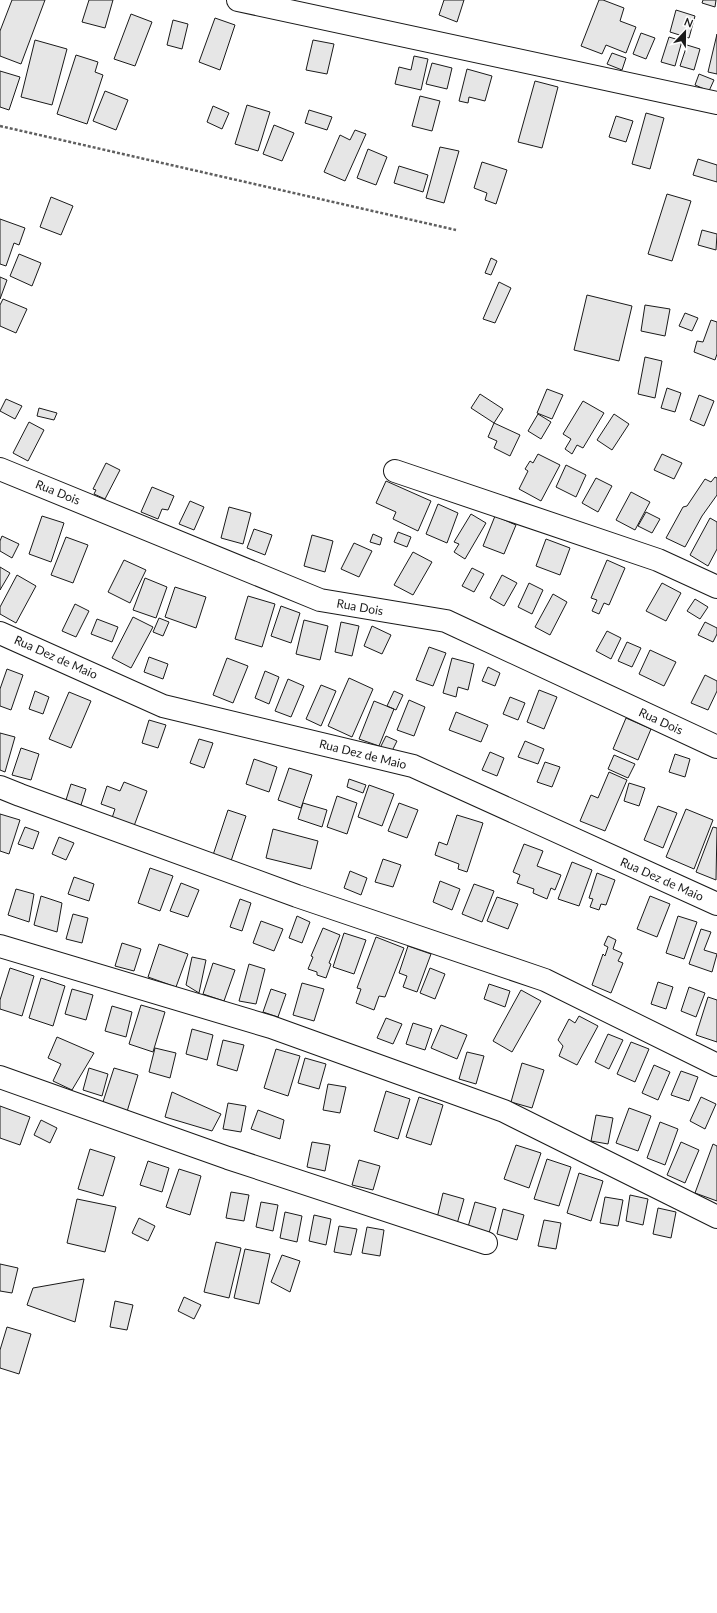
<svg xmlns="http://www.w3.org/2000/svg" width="717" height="1613" viewBox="0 0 717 1613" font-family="Lato,sans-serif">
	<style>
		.building { fill: #e6e6e6; stroke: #1a1a1a }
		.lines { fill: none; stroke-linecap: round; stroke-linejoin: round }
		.street-casing { stroke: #1a1a1a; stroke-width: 24 }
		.path { stroke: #5f5f5f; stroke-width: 2.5; stroke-dasharray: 3 2; stroke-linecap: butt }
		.street { stroke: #fff; stroke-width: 22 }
		.labels { text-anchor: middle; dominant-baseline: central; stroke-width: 3; stroke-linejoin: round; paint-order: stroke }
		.street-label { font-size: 12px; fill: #1a1a1a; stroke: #fff }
	</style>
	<rect width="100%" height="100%" fill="#fff"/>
	<path class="building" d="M12,0H45L21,64L0,56V31Z
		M89,0H113L105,28L82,22Z
		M444,0H464L457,22L439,15Z
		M599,0H603L624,8L620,21L636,27L626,53L606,45L602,54L581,46Z
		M703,0H716L715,7L702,3Z
		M676,10L695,16L689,38L670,32Z
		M131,14L152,22L135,66L114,59Z
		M215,18L235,25L220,70L199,62Z
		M173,20L188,24L182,49L167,45Z
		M641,33L655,38L646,59L633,54Z
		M717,34V74L708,72Z
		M669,37L682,41L675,66L661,62Z
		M35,40L67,49L52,105L21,97Z
		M313,40L334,44L327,74L306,70Z
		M687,45L700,49L694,70L680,66Z
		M612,53L626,58L622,70L607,64Z
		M76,55L98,62L95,72L103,75L87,124L57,114Z
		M414,56L428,59L421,90L395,84L399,67L411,70Z
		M432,63L452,68L447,89L426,84Z
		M467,69L492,76L485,101L469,97L468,103L459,101Z
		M0,71L20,77L9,110L0,107Z
		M699,74L714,80L709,91L695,85Z
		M535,81L558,87L542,148L518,142Z
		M105,91L128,100L116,130L93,121Z
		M420,96L440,101L432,131L412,126Z
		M247,105L270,112L258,151L235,144Z
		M213,106L229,113L222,129L207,122Z
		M309,110L332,117L327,130L305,123Z
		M646,113L664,118L650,169L632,164Z
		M616,116L633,121L626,142L609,137Z
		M274,125L294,133L282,161L263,154Z
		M355,130L366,134L345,181L324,172L340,135L350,140Z
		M440,147L459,151L444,203L426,198Z
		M368,149L387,157L376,185L357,178Z
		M698,159L717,165V182L693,175Z
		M482,162L507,170L496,204L485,200L487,193L474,188Z
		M399,166L428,175L423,192L394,183Z
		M667,194L691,201L672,261L648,254Z
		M51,197L73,206L61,235L40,227Z
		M0,219L25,228L19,245L14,243L6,266L0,264Z
		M702,230L717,234L716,250L698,245Z
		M19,254L41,263L32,286L10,276Z
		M491,258L497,261L491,275L485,273Z
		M0,277L7,280L0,299Z
		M499,282L511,288L495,323L483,319Z
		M587,295L632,306L619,361L574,350Z
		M3,299L27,309L16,333L0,326V305Z
		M645,305L670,309L665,336L641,331Z
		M685,313L698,318L692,331L679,326Z
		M711,320L717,322V354L715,360L694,352L697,341L703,342Z
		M645,357L662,361L655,398L638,394Z
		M667,388L681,393L675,412L661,408Z
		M547,389L563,395L552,419L537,413Z
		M480,394L503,409L494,423L471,408Z
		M699,395L714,401L704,426L690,420Z
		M6,399L22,406L15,419L0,411Z
		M583,401L604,413L583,448L577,445L572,454L565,449L571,439L563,434Z
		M39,408L57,413L54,420L37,416Z
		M538,414L551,422L541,439L528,431Z
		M614,414L629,424L612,450L597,440Z
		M29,422L44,430L28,461L13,453Z
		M494,423L520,435L510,456L494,448L497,441L488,437Z
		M538,454L560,465L541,501L519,489L528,471L525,469L530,461L533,463Z
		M662,454L682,463L674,479L654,470Z
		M106,463L120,470L105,499L94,494L96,490L93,489Z
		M566,465L586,475L576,497L556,487Z
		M715,477L717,478V495L702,516L685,547L666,538L683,507L687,506L705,479L711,482Z
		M596,478L612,486L598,512L582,503Z
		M386,481L431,501L418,531L393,519L396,512L376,503Z
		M152,487L174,496L168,510L162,509L158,519L141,512Z
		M631,492L650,502L635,530L616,520Z
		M190,501L204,507L194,530L179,524Z
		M438,504L458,513L447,543L426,534Z
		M229,507L251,513L243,544L221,538Z
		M646,512L660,519L652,533L638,526Z
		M471,514L486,523L465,559L454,552L459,544L454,542Z
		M42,516L64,523L51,562L29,554Z
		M495,516L516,525L504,554L483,546Z
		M710,518L717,522V549L708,566L690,555Z
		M254,529L272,535L265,555L247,548Z
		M398,532L411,537L407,547L394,542Z
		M373,534L382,538L380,545L370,542Z
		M312,535L333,541L325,572L304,566Z
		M2,536L19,544L12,558L0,551V541Z
		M66,537L88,545L73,583L51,575Z
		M546,539L570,548L560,575L536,566Z
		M354,543L372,551L359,577L341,569Z
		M413,552L432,562L413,595L394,585Z
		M124,560L146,570L130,603L108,592Z
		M607,560L625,568L609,605L604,603L599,614L592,611L597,600L591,598Z
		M0,567L10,573L0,590Z
		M472,568L484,574L474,592L462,586Z
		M17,575L36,586L16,623L0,614V607Z
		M502,575L517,583L504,606L490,598Z
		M145,578L167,587L156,618L133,610Z
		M529,583L543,590L532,614L518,607Z
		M662,583L681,593L666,621L646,611Z
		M175,587L206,597L196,628L165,617Z
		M553,594L567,602L550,635L535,627Z
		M248,596L275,604L262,647L235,639Z
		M695,599L708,607L700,619L687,611Z
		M75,604L89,611L76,637L62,631Z
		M281,606L300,613L291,643L271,636Z
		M133,617L153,627L131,668L112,658Z
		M159,618L169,622L163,636L153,632Z
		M97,619L118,627L112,642L91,634Z
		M304,620L328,626L320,660L296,654Z
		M341,622L359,626L352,656L335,652Z
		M705,622L717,628V634L713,642L698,635Z
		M372,626L391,635L382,654L364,646Z
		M607,631L621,638L611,659L596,651Z
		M627,642L641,648L632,667L618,661Z
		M429,647L446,653L433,686L416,680Z
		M650,650L676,662L664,686L639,674Z
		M149,657L168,664L163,679L144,672Z
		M227,658L248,666L233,703L213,695Z
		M452,658L474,664L468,690L458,687L456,697L443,693Z
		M488,667L500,673L495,686L482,681Z
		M7,669L23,675L11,710L0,706V689Z
		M265,671L279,677L269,704L255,698Z
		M705,675L717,681V691L708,710L691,703Z
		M349,678L373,689L352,737L328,726Z
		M288,679L304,686L291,717L275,711Z
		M321,685L336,691L321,726L306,719Z
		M539,690L557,697L544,729L527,722Z
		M35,691L49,697L43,714L29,709Z
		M394,691L403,695L396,710L387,706Z
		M69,692L91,701L71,748L49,739Z
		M510,697L525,703L518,720L503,714Z
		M409,700L425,707L414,736L397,730Z
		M374,701L394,709L379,746L359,739Z
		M456,712L488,725L481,742L449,730Z
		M626,718L651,729L638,760L613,749Z
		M149,720L166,725L158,748L142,743Z
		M0,733L15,737L5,772L0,770Z
		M386,736L397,741L390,755L379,750Z
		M199,739L213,743L204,768L190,763Z
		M525,741L544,749L538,764L518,757Z
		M21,748L39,754L31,780L12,775Z
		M490,752L504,758L497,776L482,770Z
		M675,754L690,759L685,777L669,772Z
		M614,755L635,764L628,778L608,769Z
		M254,759L277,767L269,792L246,784Z
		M545,762L560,767L552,787L537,782Z
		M289,768L312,775L301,808L278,800Z
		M609,772L627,780L605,831L580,821L591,795L598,798Z
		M349,779L366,785L363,793L347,787Z
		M124,782L147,791L134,826L112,818L115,809L101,804L107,786L120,791Z
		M629,783L645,788L639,806L624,801Z
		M71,784L86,789L81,805L66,800Z
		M369,785L394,794L382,826L358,817Z
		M337,796L357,803L347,834L327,827Z
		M303,803L327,810L322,827L298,819Z
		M399,803L418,810L407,838L388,831Z
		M658,806L677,813L663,848L644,840Z
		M686,809L713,820L694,869L666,857Z
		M228,810L246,816L231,861L213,855Z
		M0,814L20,820L9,854L0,851Z
		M457,815L483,823L467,872L458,869L459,864L435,855L439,842L447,845Z
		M25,827L39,832L33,849L18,844Z
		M713,827L717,828L716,880L696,872Z
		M273,829L318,841L311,869L266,858Z
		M59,837L74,843L66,860L52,854Z
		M524,844L543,851L537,866L561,875L555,890L551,888L547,899L533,893L534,889L517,883L520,875L513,872Z
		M383,859L401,865L393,887L375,882Z
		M572,862L592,870L579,906L558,899Z
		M150,868L173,876L160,911L138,903Z
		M350,871L367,878L361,895L344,888Z
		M597,873L615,880L606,905L601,904L599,910L590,907L593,899L589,898Z
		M74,877L94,884L89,901L68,894Z
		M440,881L460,889L452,910L433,902Z
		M181,883L199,890L188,917L170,911Z
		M474,884L494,891L482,922L462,914Z
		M16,889L34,894L29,922L8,915Z
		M41,896L62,903L57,932L34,925Z
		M650,896L670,904L657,937L637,929Z
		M497,897L518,904L508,929L487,921Z
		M240,899L251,903L242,931L230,927Z
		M73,914L88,918L82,943L66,939Z
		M297,916L310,922L302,943L289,938Z
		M678,916L697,922L684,959L666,953Z
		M261,921L283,929L274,951L253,943Z
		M323,928L340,935L329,963L331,964L326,978L317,975V972L308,969L313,957L311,956Z
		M701,929L711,932L704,950L717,954L712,972L689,964Z
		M344,933L366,940L354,974L333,967Z
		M608,936L616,940L613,949L622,953L618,961L623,963L611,993L592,985L603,954L605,956L608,947L604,945Z
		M376,937L404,948L385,997L379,996L374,1010L356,1003L361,989L357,988Z
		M122,943L141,949L134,971L115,966Z
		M159,944L188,954L176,987L148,977Z
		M408,946L431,954L417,992L403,987L407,976L399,973Z
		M192,957L206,960L199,993L186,985Z
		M213,963L235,970L224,1001L203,994Z
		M249,964L265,969L256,1004L239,1001Z
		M10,968L34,976L22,1016L0,1009V1000Z
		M430,968L445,974L435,999L420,993Z
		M41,978L65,986L53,1026L29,1018Z
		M658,982L673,987L666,1009L651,1004Z
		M302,983L324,989L314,1021L293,1015Z
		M489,984L510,991L505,1007L484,999Z
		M689,987L705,993L696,1017L681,1011Z
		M72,989L93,995L86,1020L65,1014Z
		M271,989L286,994L278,1017L263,1012Z
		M521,990L541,1001L512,1052L493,1041Z
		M708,997L717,1000V1042L696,1035Z
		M141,1005L165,1012L153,1052L129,1044Z
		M112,1006L132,1012L126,1037L105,1031Z
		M579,1016L598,1026L577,1065L559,1056L563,1046L558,1040L569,1019L575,1023Z
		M386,1018L402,1024L393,1044L377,1038Z
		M413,1023L432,1029L425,1050L406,1044Z
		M441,1025L467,1035L457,1059L431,1048Z
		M192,1029L213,1035L207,1060L186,1054Z
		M608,1034L623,1040L609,1069L595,1062Z
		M57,1037L94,1053L72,1090L53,1081L61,1064L48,1058Z
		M223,1040L244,1045L237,1071L217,1065Z
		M631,1042L649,1049L635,1082L617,1074Z
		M155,1048L176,1053L170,1078L149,1072Z
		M276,1049L300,1056L288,1096L264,1088Z
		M467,1052L484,1056L476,1084L459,1079Z
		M305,1058L326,1064L319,1089L298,1083Z
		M522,1063L544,1070L532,1108L511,1102Z
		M654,1065L670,1072L658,1100L642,1093Z
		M89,1068L108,1074L102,1096L83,1090Z
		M114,1068L138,1075L126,1115L101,1108Z
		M681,1071L698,1077L689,1101L671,1095Z
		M328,1084L346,1087L340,1113L323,1110Z
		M386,1091L410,1099L398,1139L374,1131Z
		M172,1092L221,1114L212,1131L165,1117Z
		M419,1097L443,1105L431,1145L406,1137Z
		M701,1097L716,1104L705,1129L690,1121Z
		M228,1103L246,1106L241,1132L223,1129Z
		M0,1106L30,1117L20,1145L0,1138Z
		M629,1108L651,1116L638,1151L616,1143Z
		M258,1110L284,1120L280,1139L251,1129Z
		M596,1115L613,1118L608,1144L591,1141Z
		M41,1120L57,1128L50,1143L34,1135Z
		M660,1122L678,1129L665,1165L647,1158Z
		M312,1142L330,1145L325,1171L307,1167Z
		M681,1142L699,1150L685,1183L667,1175Z
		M713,1144L717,1146V1201L695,1193Z
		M516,1145L541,1153L529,1188L504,1179Z
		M90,1149L115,1157L103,1196L78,1189Z
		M547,1159L571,1167L559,1206L534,1199Z
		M359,1160L380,1166L373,1190L352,1185Z
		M148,1161L169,1168L162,1192L140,1185Z
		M179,1169L201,1176L190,1215L166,1207Z
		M579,1173L603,1181L591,1221L567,1213Z
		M231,1192L249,1195L244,1221L226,1218Z
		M443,1193L464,1199L457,1224L437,1218Z
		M630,1195L648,1199L643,1225L626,1221Z
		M605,1197L623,1200L618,1226L600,1223Z
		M77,1199L116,1207L105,1252L67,1243Z
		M261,1202L278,1205L273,1231L256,1227Z
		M475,1202L496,1208L489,1233L468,1227Z
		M658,1208L676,1212L671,1238L653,1234Z
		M503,1209L524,1215L517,1240L497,1234Z
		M285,1212L302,1216L297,1242L280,1238Z
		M314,1215L331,1219L326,1245L309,1241Z
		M139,1218L155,1226L148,1241L132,1233Z
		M544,1220L561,1223L556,1249L538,1246Z
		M339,1226L357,1229L351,1255L334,1252Z
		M367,1227L384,1230L380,1256L362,1253Z
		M216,1242L241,1248L229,1298L204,1292Z
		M245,1249L270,1254L259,1304L234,1298Z
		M282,1255L300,1261L290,1292L271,1282Z
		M0,1264L18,1268L12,1293L0,1291Z
		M84,1279L75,1322L27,1305L33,1288Z
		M184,1297L201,1305L194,1319L178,1311Z
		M115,1301L133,1305L127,1330L110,1327Z
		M7,1327L31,1334L19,1374L0,1368V1350Z"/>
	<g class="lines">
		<g class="street-casing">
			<path id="street" d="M238,0L717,103
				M0,469L320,600L446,621L717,747
				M395,471L658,560L717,587
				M0,633L163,706L413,766L717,904
				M0,787L20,795L297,896L545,980L717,1065
				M0,946L271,1027L504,1111L717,1217
				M0,1077L228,1158L486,1243"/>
		</g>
		<path class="path" d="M0,126L456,230"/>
		<use href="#street" class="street"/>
	</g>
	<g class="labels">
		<g class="street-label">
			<text transform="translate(58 492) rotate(22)">Rua Dois</text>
			<text transform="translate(360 607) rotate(10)">Rua Dois</text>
			<text transform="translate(56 657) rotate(24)">Rua Dez de Maio</text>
			<text transform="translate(661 721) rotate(25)">Rua Dois</text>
			<text transform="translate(363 754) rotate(14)">Rua Dez de Maio</text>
			<text transform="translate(662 879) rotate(24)">Rua Dez de Maio</text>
		</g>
	</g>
	<g transform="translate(685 32) rotate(22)" stroke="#ffffff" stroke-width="3" paint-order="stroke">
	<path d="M0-3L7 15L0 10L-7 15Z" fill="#1a1a1a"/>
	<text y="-6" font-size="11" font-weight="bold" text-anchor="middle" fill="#1a1a1a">N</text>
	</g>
</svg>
